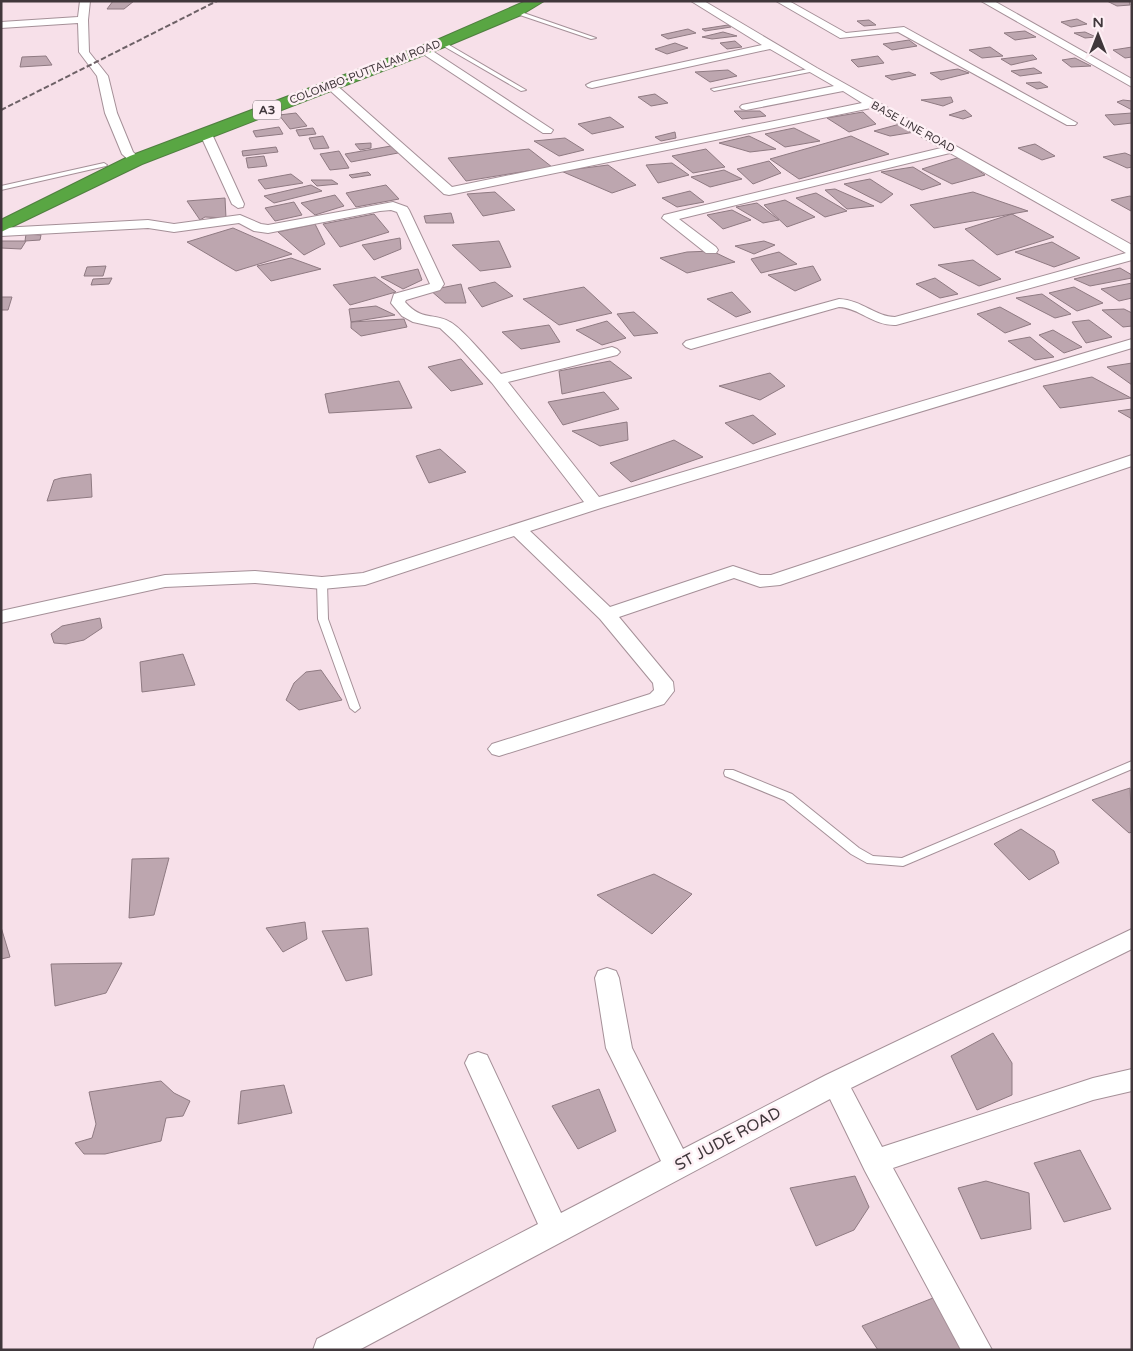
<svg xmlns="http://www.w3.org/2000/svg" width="1133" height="1351" viewBox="0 0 1133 1351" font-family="'Varela Round',sans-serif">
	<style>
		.building { fill: #bda6af; stroke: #8f7a82 }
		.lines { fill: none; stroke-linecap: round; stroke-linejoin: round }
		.lane-casing { stroke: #a59098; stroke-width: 2 }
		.street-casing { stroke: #a59098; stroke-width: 2 }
		.highway-casing { stroke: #507f40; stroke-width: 2 }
		.lane { fill: #fff; fill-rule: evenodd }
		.street { fill: #fff; fill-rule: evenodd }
		.highway { fill: #59a643; fill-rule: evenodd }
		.rail { stroke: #6d6166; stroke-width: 2; stroke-dasharray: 5.5 2.5; stroke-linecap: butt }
		.labels { text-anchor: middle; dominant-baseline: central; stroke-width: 5; stroke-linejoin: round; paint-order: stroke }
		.far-street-label { font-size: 11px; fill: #40373b; stroke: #fef0f5 }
		.shield { fill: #fef0f5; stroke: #796e73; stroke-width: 1 }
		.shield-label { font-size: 12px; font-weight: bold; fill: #40373b }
		.near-street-label { font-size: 16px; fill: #40373b; stroke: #fef0f5 }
	</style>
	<rect width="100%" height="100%" fill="#f7e0e9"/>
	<path class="building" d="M113,1H134L124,9H107Z
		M1107,1H1129L1130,5L1117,6Z
		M1077,19L1087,24L1071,27L1061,22Z
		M869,20L876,25L864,26L857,21Z
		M728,25L731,27L705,31L702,29Z
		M688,29L696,33L668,39L661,35Z
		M1025,31L1036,37L1015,40L1004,33Z
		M723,32L737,36L712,39L702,37Z
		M1085,32L1096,37L1085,38L1074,33Z
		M909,40L917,46L892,50L883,44Z
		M735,41L742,47L727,49L720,43Z
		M675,43L688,48L667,54L655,49Z
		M990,47L1003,56L982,58L969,50Z
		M1132,47V57L1125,58L1113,50Z
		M1033,55L1037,59L1011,65L1001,59Z
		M46,56L52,65L20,67L22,57Z
		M878,56L884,63L858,67L851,60Z
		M1075,58L1091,66L1071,67L1062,60Z
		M1034,68L1042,73L1020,76L1011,71Z
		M958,69L969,73L941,80L930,73Z
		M728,70L737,76L710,82L695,72Z
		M909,72L916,75L892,80L885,76Z
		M1040,82L1048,87L1037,89L1026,83Z
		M655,94L668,103L651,106L638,97Z
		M951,97L953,102L943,106L921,100Z
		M1123,100L1132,101V110L1117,102Z
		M965,110L972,116L963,119L949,115Z
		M734,111H760L766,116L742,119Z
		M863,112L876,124L849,132L827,118Z
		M296,113L307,126L290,129L279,115Z
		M1132,113V123L1114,125L1105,115Z
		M610,117L624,127L592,134L578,124Z
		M900,124L915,132L890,136L874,131Z
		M279,127L283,134L256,137L253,131Z
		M313,128L316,134L299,136L296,130Z
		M794,128L820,141L785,147L765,134Z
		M675,132L676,138L661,141L655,137Z
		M323,136L329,148L314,149L309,138Z
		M749,136L776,149L750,152L719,143Z
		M851,136L889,154L799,179L770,159Z
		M565,138L584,150L559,156L534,141Z
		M371,143V148L360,150L355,144Z
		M1035,144L1055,156L1042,160L1018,148Z
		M391,146L398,153L351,162L345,154Z
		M276,147L278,152L243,156L242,151Z
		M529,149L552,167L466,181L448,158Z
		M706,149L725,167L693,173L672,156Z
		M339,151L349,168L330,170L320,154Z
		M1125,153L1132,156V167L1127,168L1103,157Z
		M264,156L267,166L248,168L246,158Z
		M960,157L985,175L952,184L922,169Z
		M769,161L781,173L753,184L737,169Z
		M672,163L689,175L658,183L646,165Z
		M608,165L636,185L612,193L561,171Z
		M913,167L941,184L922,190L881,172Z
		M724,170L742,179L710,187L691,177Z
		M368,172L371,175L352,178L349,175Z
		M291,174L303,183L265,189L258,180Z
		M870,179L893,194L881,203L844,184Z
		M311,180H332L338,184L317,186Z
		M311,185L322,191L274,203L264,196Z
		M386,185L399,199L356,207L346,193Z
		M835,189L874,206L847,209L825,190Z
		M690,191L704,202L677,207L662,198Z
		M495,192L515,210L483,216L467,194Z
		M973,192L1028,211L934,228L910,205Z
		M816,193L847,211L825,217L796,198Z
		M335,195L344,206L315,215L301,203Z
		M1130,196L1132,197L1131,211L1111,200Z
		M225,198L226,218L205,217L200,220L187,201Z
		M785,200L815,217L787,227L764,205Z
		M294,202L302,215L275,221L265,208Z
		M757,203L779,220L763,223L736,207Z
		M732,210L751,220L723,229L707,215Z
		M451,213L454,223H426L424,216Z
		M374,214L389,232L340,247L323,224Z
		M1012,214L1054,237L997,255L965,229Z
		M315,224L325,244L304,255L278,232Z
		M233,228L292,254L236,271L187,242Z
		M26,234L41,235L40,240L25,241Z
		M400,238L401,249L374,260L362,245Z
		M1,241H26L21,249L1,248Z
		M499,241L511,267L480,271L452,245Z
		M764,241L775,245L754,254L735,246Z
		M1052,242L1080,258L1054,267L1015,252Z
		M712,251L735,262L687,273L660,258L687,252Z
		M779,252L797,264L761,273L751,259Z
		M291,258L321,269L271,281L257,266Z
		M973,260L1001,279L979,286L938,265Z
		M106,266L103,276H84L87,267Z
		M813,266L821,280L795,291L768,275Z
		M1120,268L1132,275V278L1090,286L1074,279Z
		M418,269L422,280L403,289L381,277Z
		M375,277L396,292L350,305L333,285Z
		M112,278L109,284L91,285L93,279Z
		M935,278L958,294L940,298L916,284Z
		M495,282L513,296L482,307L468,288Z
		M1132,283V298L1119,301L1101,289Z
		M461,284L466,303H445L430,290Z
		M584,287L612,313L559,325L523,299Z
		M1074,287L1103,303L1077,311L1049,293Z
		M732,292L751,312L736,317L707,299Z
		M1042,294L1071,314L1055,318L1016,298Z
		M1,297H12L8,310H1Z
		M376,306L395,315L351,322L349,309Z
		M1000,307L1031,324L1005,333L977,314Z
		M1124,309L1132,313V326L1123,327L1102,310Z
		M634,312L658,333L634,336L617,314Z
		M404,319L407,327L361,336L351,328V322Z
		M1089,320L1112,337L1086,343L1072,322Z
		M607,321L626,338L602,345L576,330Z
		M549,325L560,342L521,349L502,332Z
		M1053,330L1082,347L1064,353L1039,335Z
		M1030,337L1054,357L1035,360L1008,341Z
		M461,359L483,384L451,391L428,367Z
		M610,361L632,378L562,394L559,371Z
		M1132,363V385L1107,367Z
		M770,373L785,386L760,400L719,386Z
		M1092,377L1131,398L1060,408L1043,386Z
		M399,381L412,408L329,413L325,394Z
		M604,392L619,409L563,425L548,402Z
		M1132,409V419L1118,411Z
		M753,415L776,434L753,444L725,423Z
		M627,422L628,440L600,446L572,431Z
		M674,440L703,457L631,482L610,463Z
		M440,449L466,472L429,483L416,456Z
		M91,474L92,497L47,501L54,480L61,478Z
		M100,618L102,628L84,640L66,644L54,643L51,634L62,626Z
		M183,654L195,685L142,692L140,662Z
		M321,670L342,700L299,710L286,700L294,683L306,672Z
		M1130,788L1132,832L1129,833L1092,800Z
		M1021,829L1054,851L1059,863L1029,880L994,844Z
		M169,858L154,915L129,918L132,859Z
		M654,874L692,894L652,934L597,895Z
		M305,922L307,939L283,952L266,928Z
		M1,927L10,957L1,959Z
		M368,928L372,975L346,981L322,931Z
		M122,963L106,993L55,1006L51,964Z
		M993,1033L1012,1063V1095L977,1110L951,1056Z
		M161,1081L174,1093L190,1101L183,1116L166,1118L161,1141L105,1154H84L75,1143L92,1138L96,1124L89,1092Z
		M284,1085L292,1113L238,1124L241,1091Z
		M599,1089L616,1131L578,1149L552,1106Z
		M1080,1150L1111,1209L1064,1222L1034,1163Z
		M855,1176L869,1207L854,1230L816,1246L790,1188Z
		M986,1181L1029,1193L1031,1229L981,1239L958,1188Z
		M933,1298L966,1350H878L862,1326Z"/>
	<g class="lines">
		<g class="lane-casing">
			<path id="lane" d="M514,11H518L596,38L591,39L514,13Z
				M440,42H444L526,90L521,91L440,44Z
				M813,68L815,69V71L714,91L711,89Z
				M104,163L107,165L106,166L1,190V186Z
				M322,580L327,583L328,619L360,708L355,712L350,708L318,619L317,583Z
				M1132,761V769L903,866L867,863L851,854L784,800L725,776L724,773L725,770H733L792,794L859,848L873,856L902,858Z"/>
		</g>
		<g class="street-casing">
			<path id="street" d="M80,1H90L88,20L89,52L108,76L117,113L133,152L142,160L140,163H132L122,154L105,113L97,76L79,52L78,23L1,28V22L78,17Z
				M691,1H704L817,68L1132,245V260L896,325C873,326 860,308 839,307L691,349L686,347L683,344L686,341L839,299C862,300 876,317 895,317L1126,253L950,153L679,219L716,247L718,250L716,253H706L662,218L664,215L941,148L871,108L449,195L444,194L324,85L326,83H334L452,187L862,103L843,91L746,110L742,109L740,107L742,105L834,86L770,49L592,88L588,87L586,85L592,82L762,45Z
				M776,1H789L846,33L904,27L1077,123L1075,125H1067L898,32L840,38Z
				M981,1H994L1132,79V87Z
				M424,47L428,48L553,130L551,133H543L420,52L419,50Z
				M206,130L212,134L244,204L243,207L238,208L232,204L200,134Z
				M393,202L407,207L409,210L444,284L440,290L406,300L405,302C423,322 433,312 450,322C463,329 490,362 501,374L612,347L617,349L620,352L617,355L508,382L599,497L1132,339V348L601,508L530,531L610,607L733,566L760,575H771L1132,455V466L780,585L760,587L734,578L619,617L673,682L674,691L664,704L499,756L492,754L488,749L492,744L650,694L654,690L653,683L600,619L514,536L365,585L322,589L255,583L165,587L1,623V611L165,575L255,571L322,577L363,573L584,502L492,383L455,342L440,328L413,322L402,316L391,303L394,294L430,284L397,212L391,210L380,211L268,233L254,231L239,223L174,232L148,228L1,236V228L148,220L174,224L240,215L261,224L268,225Z
				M1132,929V949L851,1088L882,1147L1093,1078L1132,1069V1091L1093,1100L893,1168L992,1350H961L865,1171L830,1099L359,1350H313L317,1339L538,1224L465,1063L469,1055L478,1052L487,1055L561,1213L661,1161L606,1048L595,978L598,971L607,968L616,971L619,978L632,1048L683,1149L826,1075Z"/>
		</g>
		<g class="highway-casing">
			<path id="highway" d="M526,1H544L521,15L447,46L142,164L1,232V220L130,156L437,40Z"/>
		</g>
		<use href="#lane" class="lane"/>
		<use href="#street" class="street"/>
		<use href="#highway" class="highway"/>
		<path class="rail" d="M1,110L217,1"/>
	</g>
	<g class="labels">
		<g class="far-street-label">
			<text transform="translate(365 72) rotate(-21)">COLOMBO-PUTTALAM ROAD</text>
			<text transform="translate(913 127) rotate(29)">BASE LINE ROAD</text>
		</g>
		<rect class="shield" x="253" y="100.5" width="28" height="19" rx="4"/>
		<g class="shield-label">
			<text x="267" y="110">A3</text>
		</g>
		<g class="near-street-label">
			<text transform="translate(728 1139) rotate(-28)">ST JUDE ROAD</text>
		</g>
	</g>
	<rect width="1133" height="1351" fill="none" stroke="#40373b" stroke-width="5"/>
	<g transform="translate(1098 35)" stroke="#fef0f5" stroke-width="4" paint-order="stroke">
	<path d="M0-4L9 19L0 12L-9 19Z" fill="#40373b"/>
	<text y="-8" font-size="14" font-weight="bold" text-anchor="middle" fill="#40373b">N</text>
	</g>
</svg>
